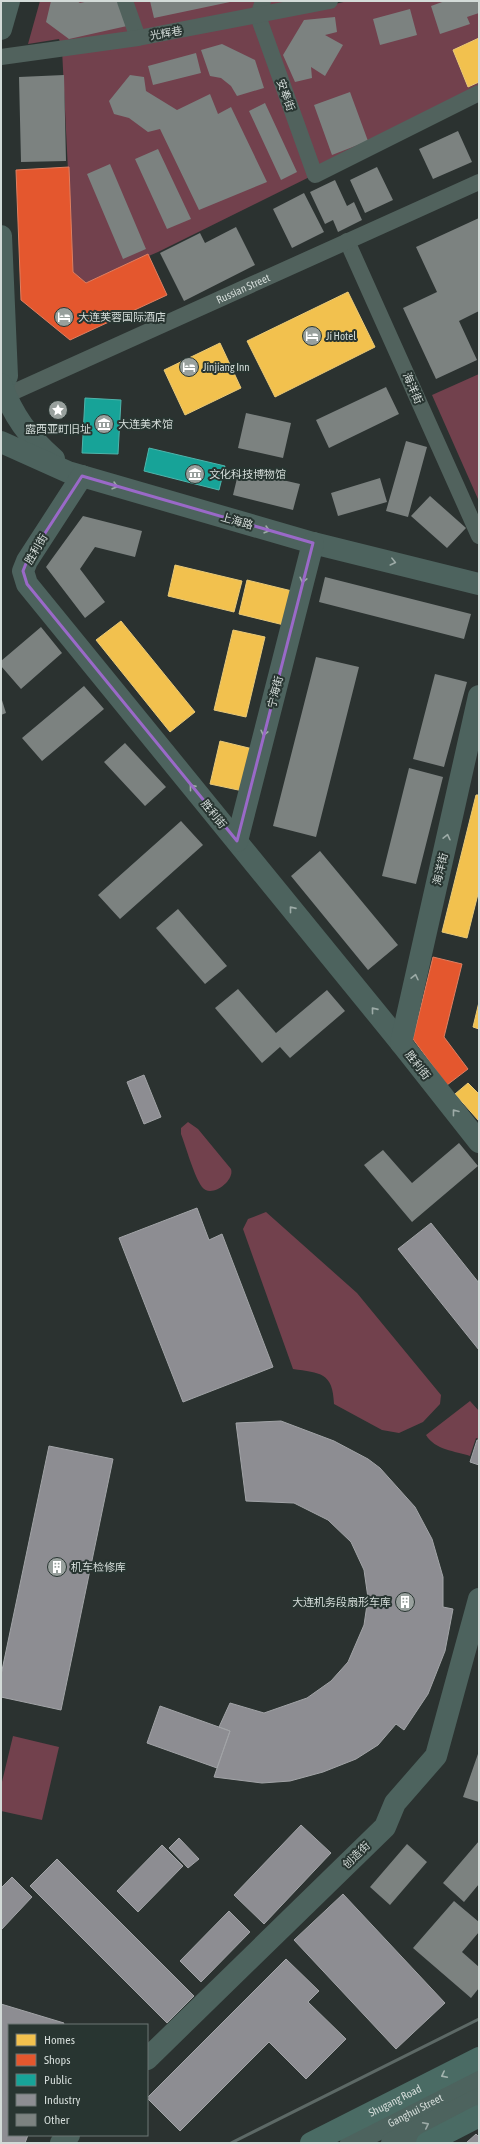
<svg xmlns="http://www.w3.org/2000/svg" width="480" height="2144" viewBox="0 0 480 2144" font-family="'Asap Condensed','Noto Sans SC',sans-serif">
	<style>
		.green { fill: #72414d }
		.homes { fill: #f2c14e; stroke: #e9c977 }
		.shops { fill: #e4572e; stroke: #df7f61 }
		.public { fill: #17a398; stroke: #4fb4ab }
		.industry { fill: #8d8d92; stroke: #a2a4a7 }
		.building { fill: #7c8280 }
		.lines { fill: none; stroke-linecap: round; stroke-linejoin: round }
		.street { stroke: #51625d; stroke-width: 16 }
		.secondary { stroke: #4d635e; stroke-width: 22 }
		.highway { stroke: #4a6b64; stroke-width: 22 }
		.rail { stroke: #5d6966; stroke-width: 3 }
		.oneway { stroke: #9daba7 }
		.oneway2 { stroke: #a3b4af }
		.marked { fill: none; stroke: #9a69c8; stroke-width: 3; stroke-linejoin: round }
		.labels { text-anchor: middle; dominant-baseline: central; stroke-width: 4; stroke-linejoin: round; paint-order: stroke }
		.street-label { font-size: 11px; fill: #d3dbd8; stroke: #283531 }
		.poi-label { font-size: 11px; fill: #d3dbd8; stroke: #283531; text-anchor: start }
	</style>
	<rect width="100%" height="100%" fill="#2b3230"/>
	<path class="green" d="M40,1H330L260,21L348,1H479V93L158,252L86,283L73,272L62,49L59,39L28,44Z
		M479,374V499H478L432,395Z
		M188,1122L198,1129L231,1169C235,1181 211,1199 202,1187C194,1176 186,1147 181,1134V1128Z
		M266,1212L357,1293L441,1395L440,1404L423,1422L399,1433L382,1430L334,1404C333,1372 320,1373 293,1369L243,1229L248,1219Z
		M470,1401L479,1411V1439L476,1438L470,1456C455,1451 435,1450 426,1435Z
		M13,1736L59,1747L42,1820L1,1811V1786Z"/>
	<path class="homes" d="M479,38V82L468,87L453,50Z
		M348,292L375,347L275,397L247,341Z
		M220,343L241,388L185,415L164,370Z
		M175,565L242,581L234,612L168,596Z
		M247,580L292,591L284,625L239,614Z
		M121,621L195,712L170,732L96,640Z
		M233,630L265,637L246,717L214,710Z
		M220,741L253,749L243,791L210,784Z
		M476,795H479V890L467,938L442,932Z
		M479,1002V1029L473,1027Z
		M468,1083L479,1094V1121L455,1094Z"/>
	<path class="shops" d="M69,167L73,272L86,283L148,254L167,295L70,340L21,300L16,170Z
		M433,957L462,964L444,1037L468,1069L447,1085L413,1039Z"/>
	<path class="public" d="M85,398L121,400L118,454L82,453Z
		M149,448L225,466L219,490L144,471Z"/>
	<path class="industry" d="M144,1075L161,1117L144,1124L127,1082Z
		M197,1208L209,1240L222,1234L273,1367L183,1402L119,1238Z
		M431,1223L479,1283V1350L398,1249Z
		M281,1421L334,1441L368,1459L380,1468L415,1507L432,1539L443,1577V1607L453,1609L445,1651L428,1694L404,1730L396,1724L378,1745L356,1759L323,1772L290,1781L262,1783L214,1777L230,1731L219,1727L230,1703L264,1713L307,1698L331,1681L348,1662L364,1625L368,1598L364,1570L351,1542L328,1520L294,1503L246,1501L236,1423Z
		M477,1440H479V1465L470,1462Z
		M49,1446L113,1459L61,1710L1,1697V1675Z
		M160,1706L230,1731L217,1768L147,1743Z
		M301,1825L331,1853L264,1924L234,1895Z
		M179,1838L199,1859L188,1868L169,1848Z
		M162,1845L183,1866L138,1912L117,1891Z
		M57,1859L194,1996L167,2023L30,1886Z
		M12,1877L32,1897L1,1930V1888Z
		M343,1894L445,2003L396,2049L294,1940Z
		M229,1911L250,1932L201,1982L180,1961Z
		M286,1959L319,1991L308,2002L346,2039L306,2079L269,2042L180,2131L147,2098Z
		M1,2004L64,2023L63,2025H9V2135H28L25,2143H1Z
		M476,2134L479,2137V2143H466Z"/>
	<path class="building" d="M51,1H77L80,3L89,1H121L127,26L69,39L46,22Z
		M150,1H230V2L154,18Z
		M445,1H479V13L467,17L470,24L440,34L431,6Z
		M410,9L417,35L380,45L373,19Z
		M335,17L337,32L325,35L343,45L325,76L311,67L312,78L295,82L283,55L304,20Z
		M222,44L255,60L264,88L237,96L231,86L221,78L210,76L201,50Z
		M196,53L201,73L153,85L148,66Z
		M64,75L66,161L21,162L19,77Z
		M130,75L144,77L146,91L177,110L210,94L218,114L231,107L267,182L199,210L160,129L148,132L129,118L114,114L109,101Z
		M350,92L368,141L332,155L314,105Z
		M265,103L297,172L281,180L249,111Z
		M458,131L472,162L433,179L419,149Z
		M158,149L191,219L167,229L135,159Z
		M110,164L146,249L123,259L87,174Z
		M377,167L393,200L365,213L350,180Z
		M335,180L347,206L354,202L362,220L338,232L333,220L325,224L310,192Z
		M304,193L324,232L292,248L273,209Z
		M479,218V311L459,321L477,360L436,379L403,308L437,292L416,247Z
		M236,227L255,265L184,301L160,253L200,233L205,243Z
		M386,387L399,414L329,448L316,420Z
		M246,413L291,423L283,458L238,448Z
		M406,441L427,447L408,517L386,511Z
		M239,470L300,484L293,510L233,495Z
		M380,478L387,502L338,516L331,493Z
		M430,496L466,528L447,548L411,516Z
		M83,516L142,531L135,557L95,547L80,569L105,602L85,618L46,567Z
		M325,577L471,614L464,639L319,602Z
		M41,627L62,653L21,689L1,666V661Z
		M316,657L359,667L316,837L273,826Z
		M435,674L467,682L444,767L413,759Z
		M84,686L104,709L42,761L22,738Z
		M1,697L6,713L1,715Z
		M125,743L166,787L145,806L104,762Z
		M409,768L443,777L416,884L382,876Z
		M181,821L203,845L120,919L98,895Z
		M320,851L398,945L368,970L291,876Z
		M178,909L227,966L205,984L156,928Z
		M238,989L276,1033L327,990L345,1011L290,1058L280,1047L262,1063L215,1008Z
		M459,1143L478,1166L412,1222L364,1165L383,1150L412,1183Z
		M479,1751V1802L463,1797Z
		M479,1841V1884L464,1902L443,1883Z
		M407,1844L427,1862L390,1905L370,1887Z
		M454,1901L479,1922V1932L462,1952L479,1967V1988L471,1998L413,1948Z"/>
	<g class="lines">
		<g class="street">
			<path d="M125,1L138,38"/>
			<path d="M263,1L258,16L315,175L479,93"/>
			<path d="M1,57L138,38L330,1"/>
			<path d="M347,241L479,536"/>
			<path id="s1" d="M7,395L479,182"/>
		</g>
		<g class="secondary">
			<path d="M1,29L9,1"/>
			<path d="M1,236L7,376L1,389"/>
			<path d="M1,384C14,417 27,435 54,459"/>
			<path d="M1,442L68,472L313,543L479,584"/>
			<path d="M82,476L27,561L23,571L27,584L401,1043L479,1142"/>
			<path d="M237,841L313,543"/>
			<path d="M401,1043L479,696"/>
			<path d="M147,2059L385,1827L395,1803L436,1756L479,1599"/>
			<path d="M61,2143L69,2135"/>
			<path id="s2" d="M351,2143L479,2078"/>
			<path d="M392,2143L479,2099"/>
		</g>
		<g class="highway">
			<path id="s3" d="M311,2143L479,2058"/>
			<path d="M427,2143L479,2116"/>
		</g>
		<path class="rail" d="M231,2143L479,2019"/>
	</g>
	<defs><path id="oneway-chevron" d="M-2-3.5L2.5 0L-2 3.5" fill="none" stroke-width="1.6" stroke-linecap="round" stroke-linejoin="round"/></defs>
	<g class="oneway">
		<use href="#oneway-chevron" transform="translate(115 486) rotate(16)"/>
		<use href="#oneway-chevron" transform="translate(267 530) rotate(16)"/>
		<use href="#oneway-chevron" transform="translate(393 562) rotate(14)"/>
		<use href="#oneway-chevron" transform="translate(303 580) rotate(104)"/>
		<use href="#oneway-chevron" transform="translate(264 733) rotate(104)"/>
		<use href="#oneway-chevron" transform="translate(192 787) rotate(-129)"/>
		<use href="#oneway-chevron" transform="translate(447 837) rotate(-77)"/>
		<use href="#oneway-chevron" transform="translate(292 909) rotate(-129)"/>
		<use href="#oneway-chevron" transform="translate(415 977) rotate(-77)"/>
		<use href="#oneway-chevron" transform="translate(374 1010) rotate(-129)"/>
		<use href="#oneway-chevron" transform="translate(455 1112) rotate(-128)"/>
		<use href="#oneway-chevron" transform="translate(426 2125) rotate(-27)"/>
	</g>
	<use class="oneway2" href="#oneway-chevron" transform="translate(444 2075) rotate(153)"/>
	<path class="marked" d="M82,476L313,543L237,841L27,584L23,571L27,561Z"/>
	<defs>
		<g id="hotel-disc" transform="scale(1)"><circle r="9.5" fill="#98a09d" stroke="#283531"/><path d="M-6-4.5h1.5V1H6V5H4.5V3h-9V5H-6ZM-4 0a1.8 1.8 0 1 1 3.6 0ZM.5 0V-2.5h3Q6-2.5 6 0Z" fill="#fff"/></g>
		<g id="sight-disc" transform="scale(1)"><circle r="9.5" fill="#98a09d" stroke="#283531"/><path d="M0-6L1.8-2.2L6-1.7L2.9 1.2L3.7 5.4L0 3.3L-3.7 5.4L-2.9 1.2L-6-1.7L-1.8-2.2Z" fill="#fff"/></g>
		<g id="museum-disc" transform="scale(1)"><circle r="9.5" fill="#98a09d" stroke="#283531"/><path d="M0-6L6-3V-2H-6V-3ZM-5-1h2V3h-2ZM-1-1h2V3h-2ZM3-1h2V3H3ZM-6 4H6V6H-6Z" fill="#fff"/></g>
		<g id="building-disc" transform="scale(1)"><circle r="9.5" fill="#98a09d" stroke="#283531"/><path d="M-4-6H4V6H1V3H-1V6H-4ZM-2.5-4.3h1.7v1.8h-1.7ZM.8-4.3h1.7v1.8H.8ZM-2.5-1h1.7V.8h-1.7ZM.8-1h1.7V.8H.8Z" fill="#fff"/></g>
	</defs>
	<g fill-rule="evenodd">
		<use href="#hotel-disc" x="64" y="317"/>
		<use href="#hotel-disc" x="312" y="336"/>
		<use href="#hotel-disc" x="189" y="367"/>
		<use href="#sight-disc" x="58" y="410"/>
		<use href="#museum-disc" x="104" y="424"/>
		<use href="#museum-disc" x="195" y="474"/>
		<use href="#building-disc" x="57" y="1567"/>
		<use href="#building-disc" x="405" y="1602"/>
	</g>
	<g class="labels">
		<g class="street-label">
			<text transform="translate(166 33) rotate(-10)">光辉巷</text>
			<text transform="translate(286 95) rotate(70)">安奉街</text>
			<text stroke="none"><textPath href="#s1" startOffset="259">Russian Street</textPath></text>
			<text transform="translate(413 388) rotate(66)">海洋街</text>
			<text transform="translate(237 521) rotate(16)">上海路</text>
			<text transform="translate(36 549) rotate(-59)">胜利街</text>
			<text transform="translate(275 692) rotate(-76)">宁海街</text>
			<text transform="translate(214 814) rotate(51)">胜利街</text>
			<text transform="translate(440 869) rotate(-77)">海洋街</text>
			<text transform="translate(418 1065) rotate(52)">胜利街</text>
			<text transform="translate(356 1855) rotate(-44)">创造街</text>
			<text stroke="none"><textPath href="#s3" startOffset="94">Shugang Road</textPath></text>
			<text stroke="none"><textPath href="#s2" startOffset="72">Ganghui Street</textPath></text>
		</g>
		<g class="poi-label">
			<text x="78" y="317">大连芙蓉国际酒店</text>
			<text x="326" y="336">Ji Hotel</text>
			<text x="203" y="367">Jinjiang Inn</text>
			<text x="118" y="424">大连美术馆</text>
			<text x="58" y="429" text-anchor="middle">露西亚町旧址</text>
			<text x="209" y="474">文化科技博物馆</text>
			<text x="71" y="1567">机车检修库</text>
			<text x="391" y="1602" text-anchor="end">大连机务段扇形车库</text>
		</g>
	</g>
	<rect width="480" height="2144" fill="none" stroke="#d3dbd8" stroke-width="4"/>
	<rect x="8" y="2024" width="140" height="112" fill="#283531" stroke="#6c7774"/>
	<rect x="16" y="2034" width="20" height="12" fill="#f2c14e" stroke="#6c7774"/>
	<text x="44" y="2044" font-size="12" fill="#d3dbd8">Homes</text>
	<rect x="16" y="2054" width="20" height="12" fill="#e4572e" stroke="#6c7774"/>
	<text x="44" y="2064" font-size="12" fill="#d3dbd8">Shops</text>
	<rect x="16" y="2074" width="20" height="12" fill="#17a398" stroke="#6c7774"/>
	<text x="44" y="2084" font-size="12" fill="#d3dbd8">Public</text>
	<rect x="16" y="2094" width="20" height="12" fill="#8d8d92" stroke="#6c7774"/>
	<text x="44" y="2104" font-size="12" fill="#d3dbd8">Industry</text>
	<rect x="16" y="2114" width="20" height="12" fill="#7c8280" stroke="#6c7774"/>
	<text x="44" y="2124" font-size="12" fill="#d3dbd8">Other</text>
</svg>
